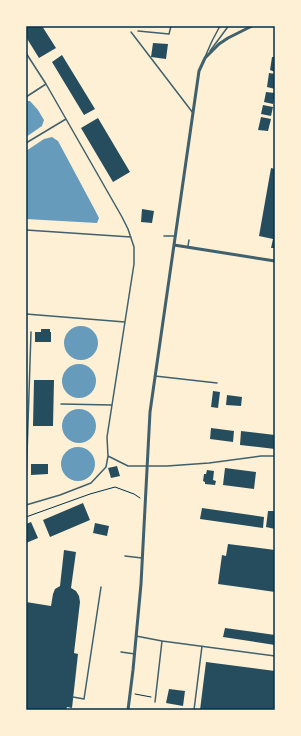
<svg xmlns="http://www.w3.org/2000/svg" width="301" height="736" viewBox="0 0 301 736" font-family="'Fira Sans Condensed',sans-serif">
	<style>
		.water { fill: #669bbc }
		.building { fill: #264d5e }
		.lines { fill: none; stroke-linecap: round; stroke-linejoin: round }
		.path { stroke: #003049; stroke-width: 1 }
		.service { stroke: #3f606c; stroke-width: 1.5 }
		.minor { stroke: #3f606c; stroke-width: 3 }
		.neatline { fill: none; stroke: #003049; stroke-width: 1.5 }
	</style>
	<rect width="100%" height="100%" fill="#fdf0d5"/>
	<path class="water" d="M26,101H30L38,110L44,120L42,126L26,137Z
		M52,137L58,141L96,212L99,218L97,223L26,219V151L44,139Z
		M64 343a17 17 0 1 1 34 0a17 17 0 1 1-34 0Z
		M62 381a17 17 0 1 1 34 0a17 17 0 1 1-34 0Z
		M62 426a17 17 0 1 1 34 0a17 17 0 1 1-34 0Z
		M61 464a17 17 0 1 1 34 0a17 17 0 1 1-34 0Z"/>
	<path class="building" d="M26,26H42L56,48L39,58L26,37Z
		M153,43L168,44L166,59L151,57Z
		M62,55L95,109L84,115L52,62Z
		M272,57H275V72L270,70Z
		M269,73L275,74V89L267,87Z
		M266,92L275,93L273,104L264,102Z
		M263,105L273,107L271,116L261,114Z
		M261,117L271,119L268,131L258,130Z
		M98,118L130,172L113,182L81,128Z
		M271,168L275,169V248H271L273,239L259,236Z
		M142,209L154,211L152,223L141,222Z
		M41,329H50V332H51V342H35V332H41Z
		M34,380H54L53,426H33Z
		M213,391L220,392L218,408L211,407Z
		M227,395L242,397L241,406L226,405Z
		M211,428L234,431L233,442L210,439Z
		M241,431L275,435V449L240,445Z
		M31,464H48V474L31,475Z
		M117,466L120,476L111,478L108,468Z
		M225,468L256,472L254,489L223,485Z
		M207,470L214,471L213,480L216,481L215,485L205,484V482L203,481L204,474H206Z
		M83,503L90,520L50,537L43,520Z
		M202,508L264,517L263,528L200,519Z
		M268,511H275V529L266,527Z
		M31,522L38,538L26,543V524Z
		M95,523L109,526L107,536L93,533Z
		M228,544L275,550V592L218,584L222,555L226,556Z
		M64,550L76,552L71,588L76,591L79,596L80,602L74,653L78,654L72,708L67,707L66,710H26V602L51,606L53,594L55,589L60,586Z
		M225,628L275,635V645L223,637Z
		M206,662L275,671V710H200Z
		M169,689L185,691L183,706L166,703Z"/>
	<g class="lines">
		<path class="path" d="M26,517L90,494L115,487L134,494L140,498
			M135,694L151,697"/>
		<path class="service" d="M138,31L169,34L171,26
			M131,32L193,113
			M210,51L227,28L228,26
			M26,53L46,84L122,217L128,229L134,247V264L107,437L108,456L106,467L91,483L60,495L26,505
			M205,57L212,41L220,26
			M26,97L46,84
			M26,143L66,119
			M26,230L131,237
			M164,236H174
			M188,246L189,240
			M26,314L125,322
			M155,376L217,383
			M61,404L112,405
			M108,456L128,466H167L209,463L261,456H275
			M26,485L31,332
			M125,556L142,558
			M136,636L162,641L155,702
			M162,641L275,656
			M121,652L135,654
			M73,697L84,699L101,587
			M194,710L202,646"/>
		<path class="minor" d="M174,245L275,261
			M128,710L133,670L141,584L150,412L199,71L205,58L219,44L228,38L252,26"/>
	</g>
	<rect width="301" height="736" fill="none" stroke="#fdf0d5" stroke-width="54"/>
	<rect x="27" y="27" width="247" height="682" class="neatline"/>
</svg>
